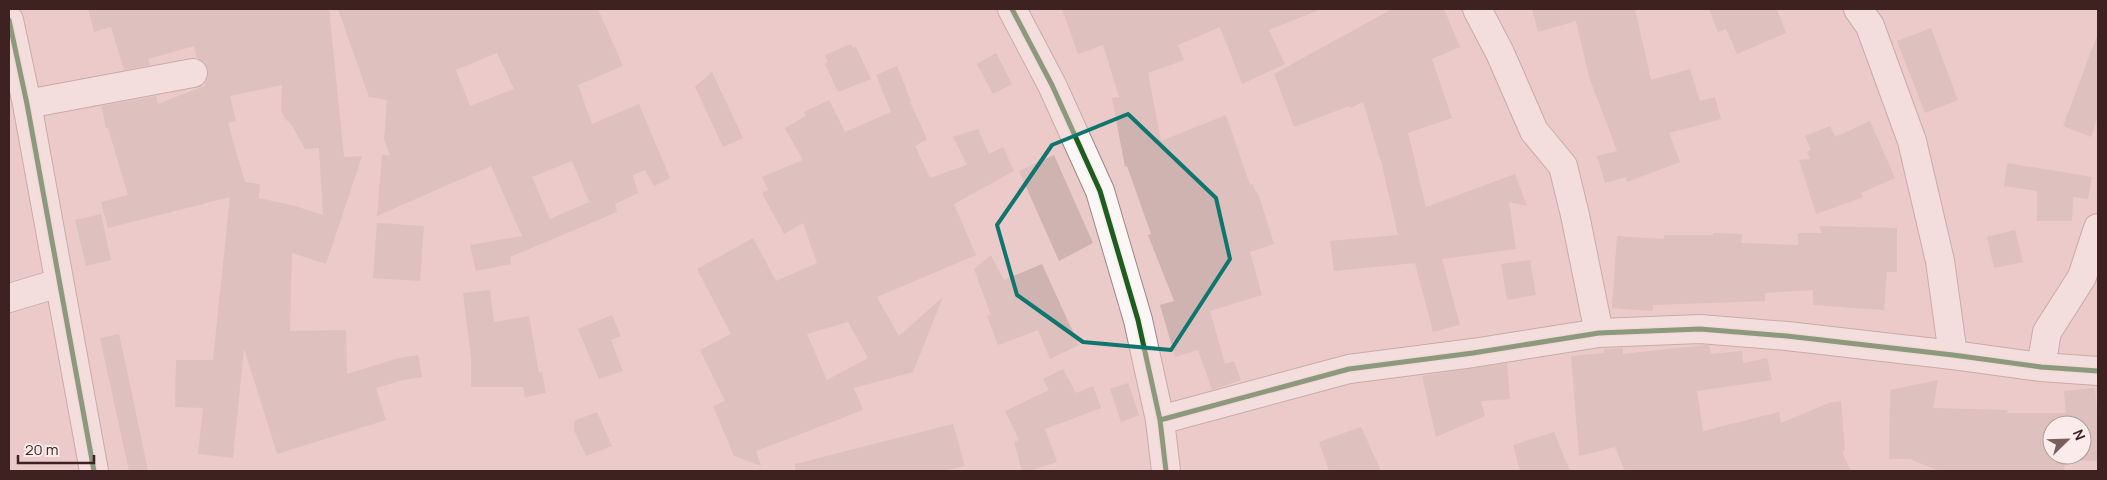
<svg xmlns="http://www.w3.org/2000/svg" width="2107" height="480" viewBox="0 0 2107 480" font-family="Manrope,sans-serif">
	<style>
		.building { fill: #ceb3b1; fill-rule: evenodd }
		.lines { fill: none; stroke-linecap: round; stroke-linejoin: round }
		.minor-casing { stroke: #9f8584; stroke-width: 30 }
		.tertiary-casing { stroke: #9f8584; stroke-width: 30 }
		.minor { stroke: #fcf7f7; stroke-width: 28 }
		.tertiary { stroke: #fcf7f7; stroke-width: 28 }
		.cycleway-casing { stroke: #fbebeb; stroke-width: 8 }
		.cycleway { stroke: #1b5e20; stroke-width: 5 }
		.marked { fill: none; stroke: #0f766e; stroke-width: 4; stroke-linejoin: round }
	</style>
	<rect width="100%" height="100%" fill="#ebcbc9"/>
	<path class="building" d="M88,9H329L344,157L362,156L326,264L292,253L290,331L346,330L347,374L399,358L418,355L422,377L403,380L376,388L386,420L277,454L244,348L233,458L198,454L203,408L175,407L176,360H213L230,197L108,228L101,202L128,195L108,128H106L101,106L156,96L158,104L204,86L208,78V70L204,63L197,58L194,46L148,59L150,65L124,70L111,27L94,32ZM282,85L281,110L284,117L293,127L305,149L319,148L323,215L295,206L259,198L260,184L245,182L228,123L236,121L230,96Z
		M338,9H598L623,66L578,85L592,124L639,104L670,178L654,186L645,170L633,175L638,193L615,204L617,212L510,257L511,264L476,271L470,245L522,236L491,166L377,216L382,155H390L384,139L387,100L369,97ZM497,53L514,89L470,106L456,70ZM572,161L589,202L550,219L532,177Z
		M1062,9H1319V10L1269,30L1285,64L1242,84L1220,27L1178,45L1184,60L1148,73L1161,141L1226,115L1250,185L1252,184L1259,196L1274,244L1250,252L1262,295L1210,311L1225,364L1234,361L1241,380L1212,390L1198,350L1175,357L1160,305L1174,301L1148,235L1151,234L1127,166L1125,167L1112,98L1119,97L1103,45L1078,54Z
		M1392,9H1444L1460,47L1432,59L1452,118L1408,133L1426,207L1515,174L1527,206L1509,202L1516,249L1442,259L1460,325L1433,332L1415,263L1334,271L1330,241L1398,235L1382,165L1363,102L1350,108L1349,106L1294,127L1274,74Z
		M1532,9H1635L1651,80L1690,69L1700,101L1715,97L1721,119L1669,133L1680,162L1627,182L1626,177L1605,183L1597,156L1617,151L1589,77L1576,21L1538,32Z
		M1709,9H1777L1786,33L1737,54L1726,29L1718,32Z
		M1931,28L1958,100L1925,113L1897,41Z
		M2096,38H2098V116L2091,137L2063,126Z
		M851,44L853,48L856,47L871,79L838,92L825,64L828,62L825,55Z
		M996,53L1012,84L993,94L977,64Z
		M897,66L911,101L910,102L927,139L915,146L930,178L967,165L953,137L978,129L989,154L1003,147L1014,171L954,204L976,255L877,297L899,336L943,297L913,372L854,388L863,410L756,451L761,466L734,456L713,406L725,401L700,350L731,334L697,269L753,238L776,281L817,263L803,223L784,234L762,193L768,190L762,177L803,160L785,128L806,116L804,112L829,100L845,132L891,112L876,75ZM848,322L868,358L827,380L807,334Z
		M712,72L743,138L723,147L695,87Z
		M1870,121L1895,178L1861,193L1863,197L1816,214L1799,160L1810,159L1807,152L1811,150L1805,136L1830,126L1835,137Z
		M1054,155L1093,243L1059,261L1019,171Z
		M2007,163L2092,177L2088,199L2073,197L2072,221H2037V191L2004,186Z
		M101,214L111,260L86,266L75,220Z
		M377,223L424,226L420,281L373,278Z
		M1819,226L1897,228V272H1887L1884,310L1813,305V290L1765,293V301L1653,305V311L1612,308L1617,236L1664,239V235H1713V233L1742,234L1741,243L1798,245V233H1822Z
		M2015,230L2023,262L1994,268L1987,237Z
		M991,255L1004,280L1042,264L1079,345L1050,359L1038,330L998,345L987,316L991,315L974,269Z
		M1530,260L1536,295L1507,300L1501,264Z
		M490,290L494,322L529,316L539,373L542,372L546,393L525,397L523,387H471V358L463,293Z
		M612,315L621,336L611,340L623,371L599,379L578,329Z
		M119,334L132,394L148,471H129L100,338Z
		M1706,345H1709L1711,354L1742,351L1743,363L1767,358L1772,380L1697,391L1703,431L1779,412L1781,423L1829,403L1841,401L1845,450L1842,452L1851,471H1625L1615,447L1579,456L1571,356L1604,353V349L1623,348V354Z
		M1507,363L1510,399L1481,401L1485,416L1436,437L1422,376Z
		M1063,369L1076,393L1093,386L1101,408L1045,429L1057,462L1029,471H1022L1014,442L1019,440L1005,411L1049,390L1043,379Z
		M1938,380L1933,408L2008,410L2007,413H2066L2064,391L2095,388L2098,426V461L2065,459L2064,471H1939L1910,459H1889L1890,390ZM2052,425H2082V455H2052Z
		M1128,383L1139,415L1121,422L1110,389Z
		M597,412L612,446L586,456L574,430V421Z
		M953,424L965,466L942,471H796L795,464Z
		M1361,427L1381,471H1329L1319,442Z
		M1554,432L1570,471H1520L1513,445Z"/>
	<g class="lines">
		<g class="minor-casing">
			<path id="minor" d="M1477,9L1500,53L1534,131L1563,166L1575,215L1599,333
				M1858,9L1870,26L1912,141L1940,261L1953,355
				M9,20L27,104L94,471
				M27,104L193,73
				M9,298L59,283
				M2041,367L2047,332L2082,277L2098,228
				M1160,420L1349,369L1473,353L1599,333L1700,329L1787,336L1953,355L2041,367L2098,371"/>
		</g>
		<g class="tertiary-casing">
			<path id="tertiary" d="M1012,9L1052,85L1100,191L1138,320L1160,420L1166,471"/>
		</g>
		<use href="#minor" class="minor"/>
		<use href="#tertiary" class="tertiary"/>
		<g class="cycleway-casing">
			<path id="cycleway" d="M1012,9L1052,85L1100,191L1138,320L1160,420L1166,471
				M9,20L27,104L94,471
				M1160,420L1349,369L1473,353L1599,333L1700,329L1787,336L1953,355L2041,367L2098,371"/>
		</g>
		<use href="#cycleway" class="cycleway"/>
	</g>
	<path d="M0 0H2107V480H0ZM1128,114L1216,198L1230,259L1171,350L1083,342L1017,295L997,225L1052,145Z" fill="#ebcbc9" fill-opacity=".55" fill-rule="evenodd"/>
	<path class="marked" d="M1128,114L1216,198L1230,259L1171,350L1083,342L1017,295L997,225L1052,145Z"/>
	<rect width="2107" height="480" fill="none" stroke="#3e2222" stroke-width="20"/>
	<g transform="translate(2067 440) rotate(67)"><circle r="24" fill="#fbebeb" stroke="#af9b9b"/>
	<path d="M0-4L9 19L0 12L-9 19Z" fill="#7b5d5c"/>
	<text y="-8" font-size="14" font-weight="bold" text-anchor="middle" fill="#3e2222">N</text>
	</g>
	<path d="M18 455v8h76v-8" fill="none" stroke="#3e2222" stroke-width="2.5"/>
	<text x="25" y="455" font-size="15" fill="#3e2222" stroke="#fbebeb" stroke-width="4" paint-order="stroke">20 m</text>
</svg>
